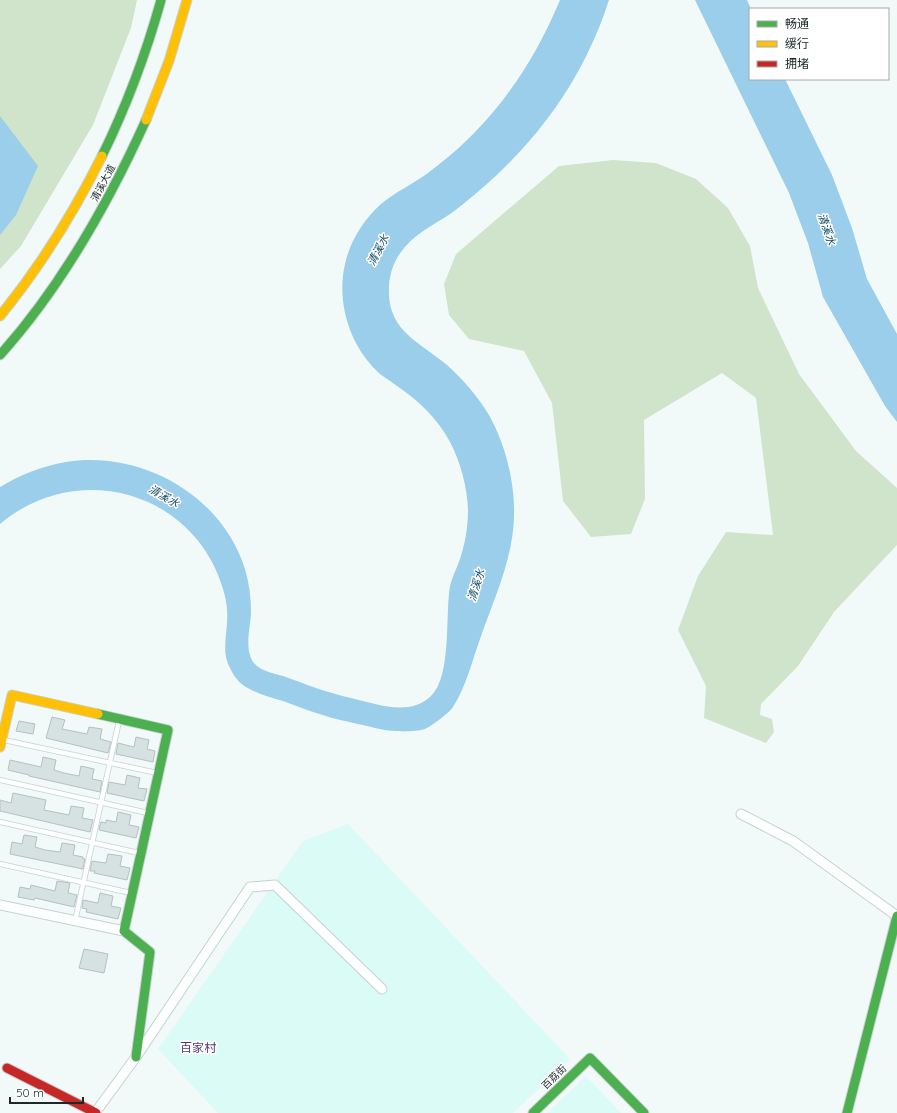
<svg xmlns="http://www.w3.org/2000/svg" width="897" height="1113" viewBox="0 0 897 1113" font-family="Quicksand,'Noto Sans SC',sans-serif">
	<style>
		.built { fill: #dafbf6 }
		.green { fill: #cfe4cb }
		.water { fill: #9aceea }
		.building { fill: #d6e1e2; stroke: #b4c0c1 }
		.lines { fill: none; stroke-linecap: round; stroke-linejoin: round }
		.lane-casing { stroke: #c6d2d0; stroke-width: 6 }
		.street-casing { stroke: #c6d2d0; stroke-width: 11 }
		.fast-casing { stroke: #c6d2d0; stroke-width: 11 }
		.slow-casing { stroke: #c6d2d0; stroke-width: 11 }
		.jam-casing { stroke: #c6d2d0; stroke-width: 11 }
		.lane { stroke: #fdfefe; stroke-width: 4.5 }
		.street { stroke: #fdfefe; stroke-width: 9 }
		.fast { stroke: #4caf50; stroke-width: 9 }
		.slow { stroke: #ffc107; stroke-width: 9 }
		.jam { stroke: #c62828; stroke-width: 9 }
		.labels { text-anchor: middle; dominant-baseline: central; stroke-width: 3; stroke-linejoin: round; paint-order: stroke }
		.street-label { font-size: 10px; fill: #192a28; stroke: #fff }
		.water-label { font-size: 11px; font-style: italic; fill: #144d68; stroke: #fff }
		.quarter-label { font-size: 12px; fill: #563670; stroke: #fff }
	</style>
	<rect width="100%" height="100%" fill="#f2faf9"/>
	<path class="built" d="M348,824L570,1059L513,1113H218L158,1049L303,841Z
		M586,1076L621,1113H547Z"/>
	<path class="green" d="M0,0H137L131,28L93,125L21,246L0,269Z
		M613,160L656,163L696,179L728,208L750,246L758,288L799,374L856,451L897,488V545L834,612L798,666L761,704L760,715L772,719L774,732L766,743L704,718L706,686L678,630L698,576L726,532L773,535L756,398L722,373L644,420L645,499L631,534L591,537L563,501L552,403L524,351L469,339L449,315L444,284L456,254L559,166Z"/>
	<path class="water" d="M560,0H609C593,50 566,99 531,139C509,165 484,188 457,209C440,222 418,231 404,248C395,259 389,273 389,288C387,331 420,342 447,365C463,379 478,397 489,415C504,442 513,475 514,506C516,553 495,596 480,639C472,661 466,687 453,707C450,712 432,726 425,729C419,731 402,732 396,731C386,731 376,728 367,726C355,723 343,721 332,718C315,713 299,707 283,701C270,697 254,693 243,685C238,682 232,673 230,668C220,651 229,629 227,610C227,604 225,596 223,589C194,491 77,459 0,524V487C20,475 42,466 66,462C141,450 222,495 245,569C249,583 251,597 251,611C251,627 242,654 257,666C263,671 275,674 283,676C305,684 328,693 351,698C377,704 409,717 431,696C452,676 445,614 450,586C452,577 457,568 460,559C465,544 468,527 468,510C467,487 461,463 450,442C438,419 419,401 397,386C392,382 385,378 380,374C350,347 336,303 345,264C350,241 364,219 381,204C395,192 413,184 428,173C445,160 462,146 476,131C513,93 540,48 560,0Z
		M695,0H747L751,9H750V79H785L832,175L852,228L867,279L897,334V422L885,406L823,297L808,243L789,193Z
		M0,116L38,166L16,215L0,235Z"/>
	<path class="building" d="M52,717L65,720L62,729L87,734L89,727L102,729L100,739L111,742L108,753L46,738Z
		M19,721L35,724L33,734L16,731Z
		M136,737L149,740L147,749L155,751L153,762L116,754L118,743L134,747Z
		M43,757L56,760L54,770L64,773L79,776L81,766L94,769L92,779L102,781L100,792L29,776V775L8,770L10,760L41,767Z
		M127,775L140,778L138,788L147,789L144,801L107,793L109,782L125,785Z
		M13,793L46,800L44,810L69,815L71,806L84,808L82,818L93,820L90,832L0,811V800L11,803Z
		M118,812L131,815L129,825L139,827L136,838L99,830L101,822L106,823V820L116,822Z
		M24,835L37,837L35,847L45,850L60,852L62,843L75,845L73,855L83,857V859H85L83,869L10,854L12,842L22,844Z
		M108,854L122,856L120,866L130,868L127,880L94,873L95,871H90L92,861L106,863Z
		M57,881L70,883L68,893L77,895L74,907L35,898L34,900L18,897L20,887L30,889L31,885L55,891Z
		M100,893L113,896L111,906L121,908L118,919L86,912L87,909L82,908L83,900L98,903Z
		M84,949L108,954L104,973L79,968Z"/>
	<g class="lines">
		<g class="lane-casing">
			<path id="lane" d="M4,740L157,773
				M0,780L148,813
				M0,822L139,853
				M0,864L131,893
				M75,921L119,721"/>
		</g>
		<g class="street-casing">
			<path id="street" d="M741,814L793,841L897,916
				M0,905L124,931
				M95,1113L136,1057L250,887L275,885L382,989"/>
		</g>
		<g class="fast-casing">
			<path id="fast" d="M102,156C127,105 146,54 161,0
				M0,355C62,286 108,204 146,120
				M98,714L168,730L124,931L150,952L136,1057
				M533,1113L590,1058L644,1113
				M847,1113L897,916"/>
		</g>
		<g class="slow-casing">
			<path id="slow" d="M146,120L169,61L187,0
				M0,316C40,267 74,212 102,156
				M0,747L12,695L98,714"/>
		</g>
		<g class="jam-casing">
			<path id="jam" d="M7,1068L96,1113"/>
		</g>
		<use href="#lane" class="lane"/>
		<use href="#street" class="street"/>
		<use href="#fast" class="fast"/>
		<use href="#slow" class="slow"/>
		<use href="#jam" class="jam"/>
	</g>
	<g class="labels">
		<g class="street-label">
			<text transform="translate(103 183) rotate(-62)">清溪大道</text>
			<text transform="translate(554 1077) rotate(-44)">百荔街</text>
		</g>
		<g class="water-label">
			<text transform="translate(827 229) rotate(71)">清溪水</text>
			<text transform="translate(378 250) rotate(-62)">清溪水</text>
			<text transform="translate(164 496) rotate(30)">清溪水</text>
			<text transform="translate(476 585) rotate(-72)">清溪水</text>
		</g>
		<g class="quarter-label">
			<text x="198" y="1047">百家村</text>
		</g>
	</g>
	<rect x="749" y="8" width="140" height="72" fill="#ffffff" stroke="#a3aaa9"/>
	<rect x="757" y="21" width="20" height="6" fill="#4caf50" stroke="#a3aaa9"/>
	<text x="785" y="28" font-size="12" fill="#192a28">畅通</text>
	<rect x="757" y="41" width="20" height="6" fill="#ffc107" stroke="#a3aaa9"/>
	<text x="785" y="48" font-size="12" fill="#192a28">缓行</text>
	<rect x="757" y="61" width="20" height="6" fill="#c62828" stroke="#a3aaa9"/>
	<text x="785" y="68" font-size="12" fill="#192a28">拥堵</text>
	<path d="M10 1097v6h73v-6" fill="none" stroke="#192a28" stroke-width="2"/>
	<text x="16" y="1097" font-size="12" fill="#192a28" stroke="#ffffff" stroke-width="3" paint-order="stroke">50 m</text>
</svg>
